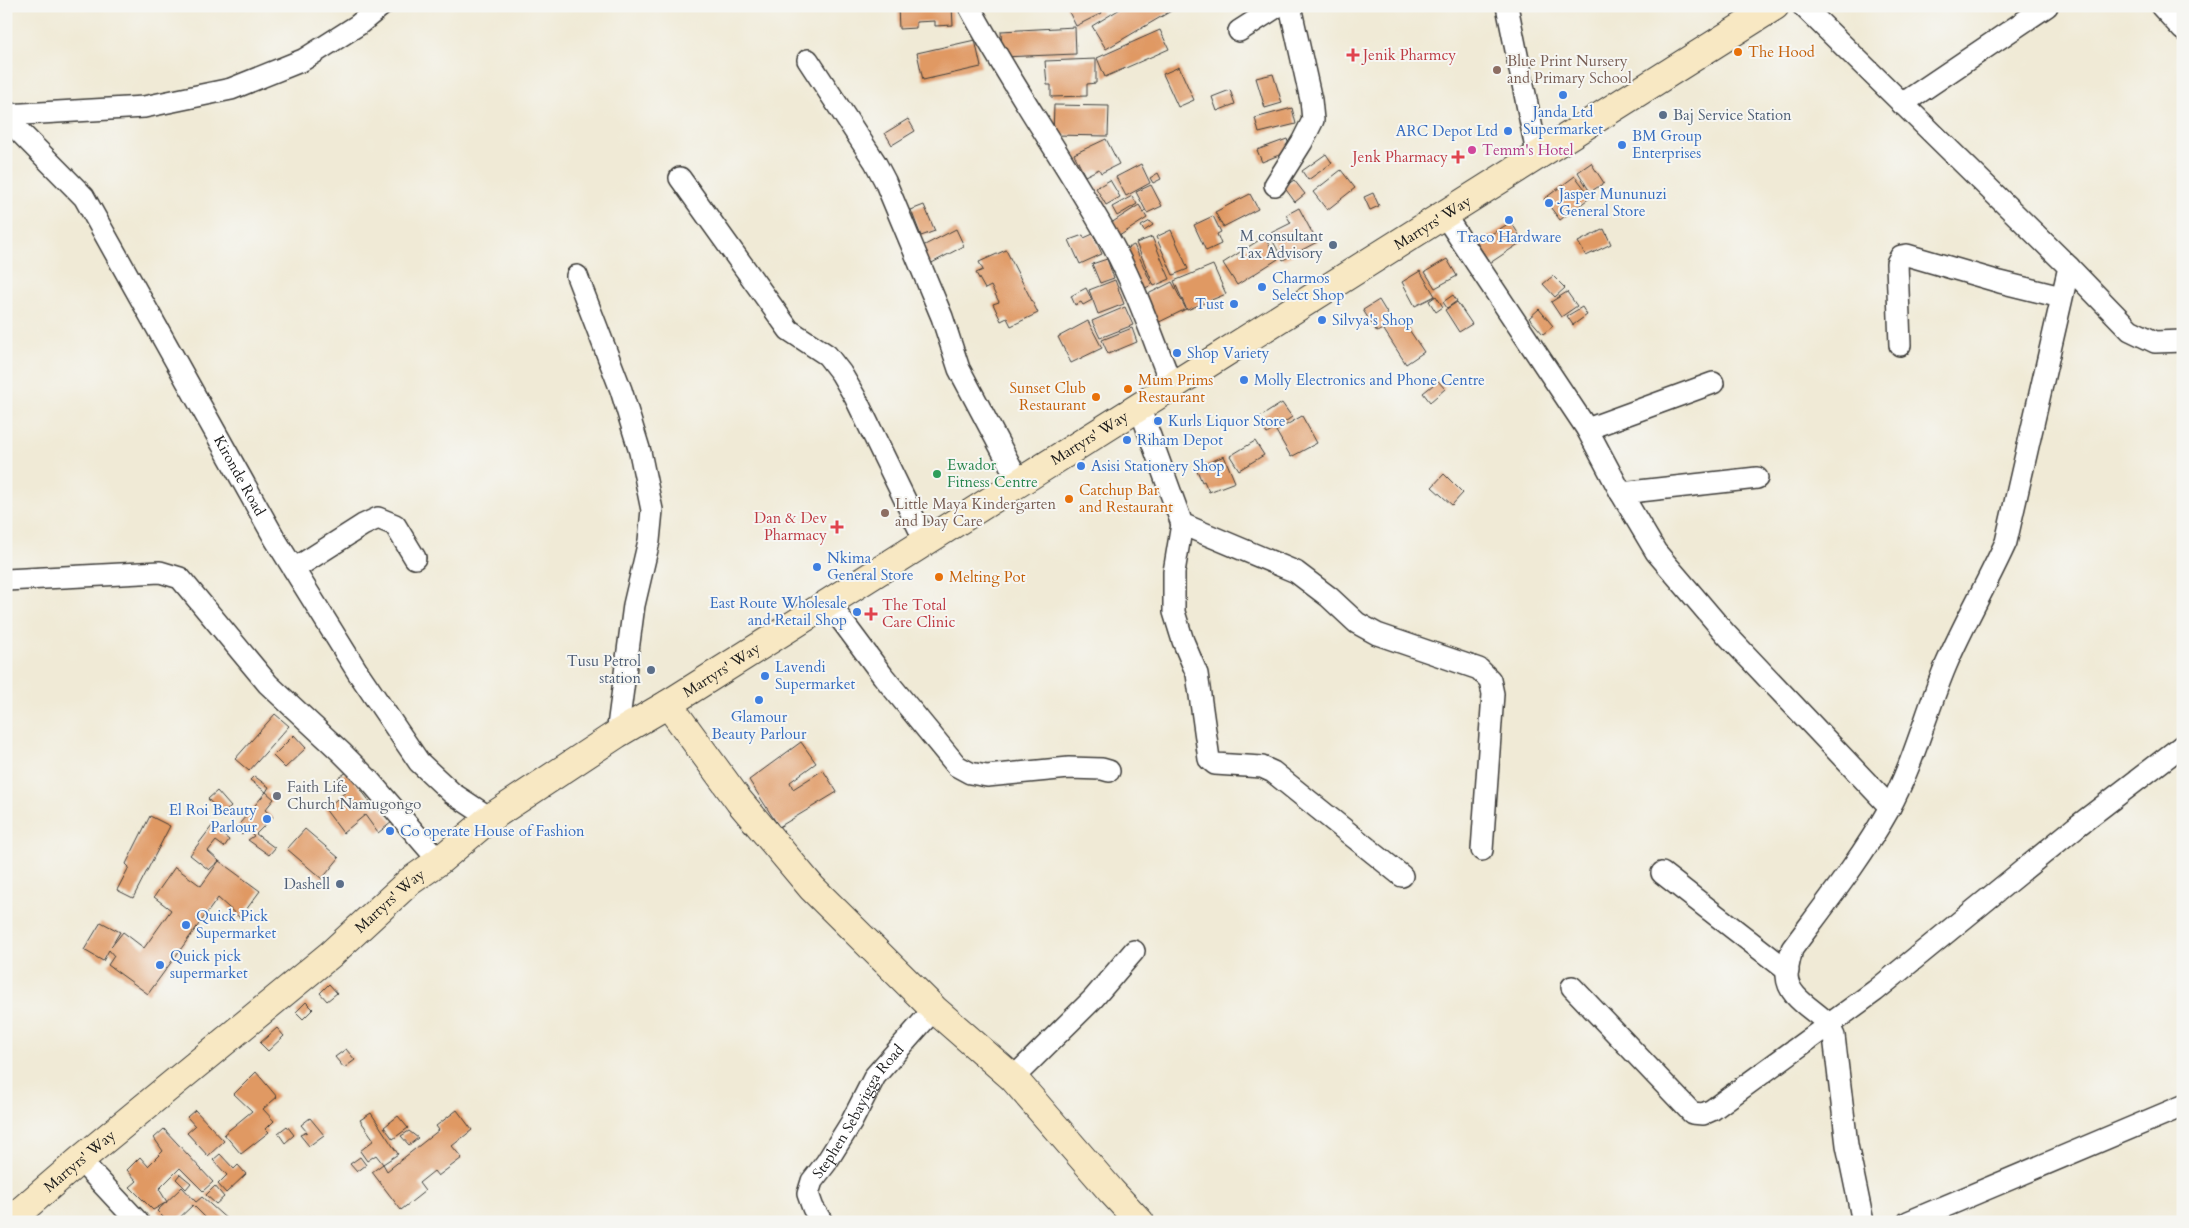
<svg xmlns="http://www.w3.org/2000/svg" width="2189" height="1228" viewBox="0 0 2189 1228" font-family="Cardo,serif">
	<style>
		.building { fill: #e09964 }
		.lines { fill: none; stroke-linecap: round; stroke-linejoin: round }
		.street-casing { stroke: #3c3b38; stroke-width: 24 }
		.secondary-casing { stroke: #3c3b38; stroke-width: 30 }
		.street { stroke: #fff; stroke-width: 21 }
		.secondary { stroke: #f8e8c3; stroke-width: 28 }
		.food-dot { fill: #e8710a; stroke: #f6f6f2; stroke-width: 2 }
		.health-dot { fill: #e0444e; stroke: #f6f6f2; stroke-width: 2 }
		.education-dot { fill: #8d6e63; stroke: #f6f6f2; stroke-width: 2 }
		.shop-dot { fill: #3f7fe0; stroke: #f6f6f2; stroke-width: 2 }
		.service-dot { fill: #5c6f8a; stroke: #f6f6f2; stroke-width: 2 }
		.hotel-dot { fill: #d1479c; stroke: #f6f6f2; stroke-width: 2 }
		.leisure-dot { fill: #2e9e5b; stroke: #f6f6f2; stroke-width: 2 }
		.worship-dot { fill: #6b7280; stroke: #f6f6f2; stroke-width: 2 }
		.labels { text-anchor: middle; dominant-baseline: central; stroke-width: 4; stroke-linejoin: round; paint-order: stroke }
		.food-label { font-size: 15px; fill: #c56008; stroke: #f6f6f2; text-anchor: start }
		.health-label { font-size: 15px; fill: #be3a42; stroke: #f6f6f2; text-anchor: start }
		.education-label { font-size: 15px; fill: #785e54; stroke: #f6f6f2; text-anchor: start }
		.shop-label { font-size: 15px; fill: #366cbe; stroke: #f6f6f2; text-anchor: start }
		.service-label { font-size: 15px; fill: #4e5e75; stroke: #f6f6f2; text-anchor: end }
		.hotel-label { font-size: 15px; fill: #b23c85; stroke: #f6f6f2; text-anchor: start }
		.street-label { font-size: 15px; fill: #1c1c1c; stroke: #f6f6f2 }
		.leisure-label { font-size: 15px; fill: #27864d; stroke: #f6f6f2; text-anchor: start }
		.worship-label { font-size: 15px; fill: #5b616d; stroke: #f6f6f2; text-anchor: start }
	</style>
	<rect width="100%" height="100%" fill="#f6f6f2"/>
	<filter id="ink" filterUnits="userSpaceOnUse"><feTurbulence type="fractalNoise" baseFrequency=".02" numOctaves="2"/><feDisplacementMap in="SourceGraphic" scale="10" xChannelSelector="R" yChannelSelector="G"/><feConvolveMatrix kernelMatrix="1 2 1 2 8 2 1 2 1" color-interpolation-filters="sRGB"/></filter>
	<filter id="wash" filterUnits="userSpaceOnUse"><feTurbulence type="fractalNoise" baseFrequency=".0096" numOctaves="4" result="noise"/><feDisplacementMap in="SourceGraphic" scale="20" xChannelSelector="R" yChannelSelector="G"/><feGaussianBlur stdDeviation="1.12" result="paint"/><feColorMatrix in="noise" values="0 0 0 0 0 0 0 0 0 0 0 0 0 0 0 0 0 1.4 0 .05"/><feComposite in="paint" operator="in"/></filter>
	<g filter="url(#wash)">
		<rect width="100%" height="100%" fill="#f0ead6"/>
		<g id="blocks">
			<path class="building" d="M898,6H952L953,25L935,26V21L916,22V28L899,29Z
				M1066,6H1099L1102,13L1076,26Z
				M1125,6H1168L1171,11L1106,49L1092,26Z
				M1075,27L1076,54L1002,57L1001,31Z
				M1160,30L1169,49L1105,77L1097,58Z
				M975,40L981,67L923,80L917,53Z
				M1096,59V83L1087,84V96L1051,97V85H1047L1045,61Z
				M1179,67L1194,100L1178,107L1163,74Z
				M1273,74L1282,103L1265,108L1256,78Z
				M1230,90L1235,104L1217,111L1212,97Z
				M1054,105L1109,106L1108,136L1053,135Z
				M1292,108L1296,124L1259,133L1255,118Z
				M908,119L915,131L892,145L885,133Z
				M1106,139L1119,164L1101,173L1099,169L1085,176L1074,154Z
				M1287,139L1291,150L1262,162L1257,150Z
				M1326,154L1332,163L1308,180L1302,171Z
				M1591,163L1604,183L1590,192L1578,172Z
				M1141,164L1150,183L1126,196L1116,177Z
				M1341,170L1355,188L1327,210L1313,192Z
				M1158,173L1161,179L1153,183L1150,178Z
				M1575,176L1591,197L1560,220L1544,199Z
				M1110,180L1120,197L1106,205L1096,188Z
				M1294,180L1305,194L1295,202L1284,187Z
				M1151,185L1162,206L1147,213L1136,192Z
				M1373,193L1379,206L1370,210L1364,197Z
				M1250,194L1258,209L1223,227L1215,212Z
				M1132,196L1137,204L1117,216L1112,207Z
				M924,205L935,231L921,236L911,210Z
				M1139,205L1147,218L1116,238L1108,225Z
				M1299,208L1317,242L1283,260L1269,234L1291,223L1286,215Z
				M1213,216L1221,232L1217,234L1221,244L1206,251L1194,225Z
				M1150,221L1153,225L1144,231L1141,226Z
				M1511,222L1523,241L1490,263L1477,243Z
				M956,229L964,246L928,265L919,248Z
				M1604,229L1611,244L1586,256L1578,242Z
				M1171,230L1188,269L1173,275L1156,237Z
				M1093,234L1102,254L1080,264L1069,240L1083,235L1084,238Z
				M1152,237L1170,279L1154,286L1136,243Z
				M1264,237L1278,259L1237,285L1223,263Z
				M1134,245L1152,285L1136,292L1119,252Z
				M1006,250L1038,313L1011,326L1007,318L1001,321L993,304L999,302L991,286L985,289L976,273L983,270L979,262Z
				M1107,259L1114,278L1100,283L1092,264Z
				M1447,259L1457,276L1435,288L1425,272Z
				M1213,265L1226,294L1187,310L1174,281Z
				M1420,271L1435,296L1415,306L1402,282Z
				M1553,276L1565,288L1555,297L1543,284Z
				M1115,280L1124,304L1098,314L1089,290Z
				M1172,282L1186,309L1151,326L1138,299Z
				M1086,288L1092,300L1083,305L1081,302L1075,305L1071,296Z
				M1567,292L1577,306L1561,317L1551,302Z
				M1453,295L1457,301L1447,308L1443,302Z
				M1436,296L1443,307L1436,312L1429,301Z
				M1379,300L1393,323L1377,332L1363,310Z
				M1457,302L1472,324L1459,332L1445,310Z
				M1125,307L1133,325L1100,338L1092,321Z
				M1582,307L1587,315L1573,325L1567,316Z
				M1539,309L1553,326L1543,334L1529,318Z
				M1402,319L1424,352L1406,364L1384,330Z
				M1088,321L1102,348L1071,363L1058,337Z
				M1132,328L1137,342L1108,354L1102,340Z
				M1438,381L1445,389L1430,402L1423,393Z
				M1282,403L1292,417L1267,434L1257,419Z
				M1302,416L1317,443L1291,457L1276,431Z
				M1255,441L1264,455L1239,470L1230,456Z
				M1224,456L1235,482L1209,492L1204,481L1202,482L1196,468Z
				M1444,474L1463,493L1452,505L1432,487Z
				M275,714L289,726L249,771L235,759Z
				M294,735L306,748L285,768L273,756Z
				M801,742L816,763L790,782L793,789L823,770L837,792L779,827L749,780Z
				M347,772L375,808L379,805L392,822L378,833L365,815L343,833L325,809L347,791L338,778Z
				M254,776L269,787L266,792L274,799L265,810L273,817L256,834L275,848L269,855L248,840L254,836L248,829L242,835L235,829L266,792L250,780Z
				M217,791L231,807L222,815L208,799Z
				M150,816L170,826L133,898L117,890L129,867L126,864Z
				M212,826L229,840L224,847L216,841L208,851L219,861L209,870L190,855Z
				M305,829L339,858L322,879L287,849Z
				M219,861L260,891L240,918L218,898L148,994L108,965L114,956L109,950L103,961L84,950L101,922L120,932L111,947L123,932L144,948L171,910L154,897L175,867L201,886Z
				M329,984L337,993L327,1001L320,993Z
				M306,1002L313,1009L303,1019L296,1012Z
				M277,1028L284,1036L268,1051L260,1043Z
				M346,1049L355,1060L344,1068L335,1057Z
				M256,1072L277,1097L263,1109L274,1121L266,1129L269,1132L241,1154L224,1134L252,1111L234,1094Z
				M195,1110L224,1141L208,1156L187,1133L195,1126L187,1117Z
				M457,1110L472,1130L452,1146L462,1158L438,1176L434,1171L419,1183L425,1191L401,1210L372,1172L383,1164L387,1171L439,1130L436,1126Z
				M371,1113L398,1154L383,1164L376,1155L367,1161L360,1151L374,1140L360,1120Z
				M398,1116L408,1128L393,1139L384,1127Z
				M310,1118L324,1135L309,1146L300,1135L307,1132L301,1125Z
				M287,1126L294,1135L285,1143L278,1133Z
				M164,1129L213,1182L203,1191L180,1168L159,1189L167,1202L153,1210L130,1187L137,1181L127,1170L140,1157L148,1166L163,1151L154,1138Z
				M409,1131L418,1138L409,1145L401,1136Z
				M220,1154L234,1169L238,1165L246,1174L226,1193L218,1184L227,1175L213,1160Z
				M360,1157L366,1165L357,1172L350,1164Z
				M180,1174L191,1183L186,1189L176,1179Z
				M215,1186L224,1197L216,1204L206,1195Z
				M182,1187L196,1202L202,1197L230,1222H210L193,1205L175,1222H168L157,1211Z"/>
		</g>
	</g>
	<g filter="url(#ink)">
		<use href="#blocks" fill-opacity="0" stroke="#3c3b38" stroke-width="1"/>
		<g class="lines">
			<g class="street-casing">
				<g id="street">
					<path d="M969,6C1013,88 1068,165 1113,246C1137,290 1153,339 1172,386"/>
					<path d="M1507,6L1538,158"/>
					<path d="M1803,6L2069,267L2006,542C1987,584 1964,623 1946,665C1926,712 1914,763 1889,809C1861,859 1826,903 1792,949C1790,958 1787,968 1787,976C1788,998 1814,1009 1827,1023C1830,1026 1832,1032 1834,1036L1847,1145L1863,1222"/>
					<path d="M2161,6L2183,30"/>
					<path d="M1239,31L1278,6"/>
					<path d="M808,60L875,162L885,181L942,317L959,369L1019,482"/>
					<path d="M1902,104L2047,6"/>
					<path d="M6,115L144,107L231,89L303,60L358,25L381,6"/>
					<path id="s1" d="M6,118L84,197L275,539L357,671L419,762L452,793L490,818"/>
					<path d="M680,178L789,330L827,355L841,373L855,397L925,541"/>
					<path d="M1275,185L1302,142L1313,120L1311,100L1290,6"/>
					<path d="M1445,216L1587,429L1621,493L1656,552L1725,633L1890,807"/>
					<path d="M2069,267L2130,330L2155,342L2183,341"/>
					<path d="M577,276L621,390L640,452L652,510L649,541L634,605L617,734"/>
					<path d="M1900,345L1897,263L1901,256L1907,255L2000,282L2061,297"/>
					<path d="M1139,406L1182,524L1296,572L1329,597L1357,623L1377,634L1479,669L1490,680L1493,694L1482,850"/>
					<path d="M1587,429L1713,383"/>
					<path d="M1621,493L1757,478"/>
					<path d="M1182,524L1174,572V612L1183,641L1197,674L1209,759L1215,764L1262,767L1273,772L1402,876"/>
					<path d="M294,569L363,525L378,518L395,525L415,558"/>
					<path d="M6,580L160,572L180,578L268,684L341,752L369,780L439,861"/>
					<path d="M828,602L883,676L957,766L970,773L987,776L1069,768L1102,769L1109,771"/>
					<path d="M1662,873L1788,971"/>
					<path d="M1572,987L1692,1113L1703,1114L1712,1110L1875,991L2076,827L2183,745"/>
					<path d="M1013,1078L1093,999L1134,951"/>
					<path d="M80,1160L138,1222"/>
					<path id="s2" d="M822,1222L813,1208L808,1194L812,1181L826,1163L851,1123L875,1076L934,1009"/>
					<path d="M1908,1222L2183,1106"/>
				</g>
			</g>
			<g class="secondary-casing">
				<g id="secondary">
					<path d="M668,704L739,801L812,888L934,1009L1013,1078L1111,1191L1140,1222"/>
					<path id="s3" d="M8,1222L80,1160L331,954L409,882L439,861L490,818L617,734L668,704C1036,469 1407,241 1775,6"/>
				</g>
			</g>
			<use href="#street" class="street"/>
			<use href="#secondary" class="secondary"/>
		</g>
	</g>
	<g class="food-dot">
		<circle cx="1738" cy="52" r="5"/>
		<circle cx="1128" cy="389" r="5"/>
		<circle cx="1096" cy="397" r="5"/>
		<circle cx="1069" cy="499" r="5"/>
		<circle cx="939" cy="577" r="5"/>
	</g>
	<g class="health-dot">
		<path d="M1350.5 47.5h5v5h5v5h-5v5h-5v-5h-5v-5h5z"/>
		<path d="M1455.5 149.5h5v5h5v5h-5v5h-5v-5h-5v-5h5z"/>
		<path d="M834.5 519.5h5v5h5v5h-5v5h-5v-5h-5v-5h5z"/>
		<path d="M868.5 606.5h5v5h5v5h-5v5h-5v-5h-5v-5h5z"/>
	</g>
	<g class="education-dot">
		<circle cx="1497" cy="70" r="5"/>
		<circle cx="885" cy="513" r="5"/>
	</g>
	<g class="shop-dot">
		<circle cx="1563" cy="95" r="5"/>
		<circle cx="1508" cy="131" r="5"/>
		<circle cx="1622" cy="145" r="5"/>
		<circle cx="1549" cy="203" r="5"/>
		<circle cx="1509" cy="220" r="5"/>
		<circle cx="1262" cy="287" r="5"/>
		<circle cx="1234" cy="304" r="5"/>
		<circle cx="1322" cy="320" r="5"/>
		<circle cx="1177" cy="353" r="5"/>
		<circle cx="1244" cy="380" r="5"/>
		<circle cx="1158" cy="421" r="5"/>
		<circle cx="1127" cy="440" r="5"/>
		<circle cx="1081" cy="466" r="5"/>
		<circle cx="817" cy="567" r="5"/>
		<circle cx="857" cy="612" r="5"/>
		<circle cx="765" cy="676" r="5"/>
		<circle cx="759" cy="700" r="5"/>
		<circle cx="267" cy="819" r="5"/>
		<circle cx="390" cy="831" r="5"/>
		<circle cx="186" cy="925" r="5"/>
		<circle cx="160" cy="965" r="5"/>
	</g>
	<g class="service-dot">
		<circle cx="1663" cy="115" r="5"/>
		<circle cx="1333" cy="245" r="5"/>
		<circle cx="651" cy="670" r="5"/>
		<circle cx="340" cy="884" r="5"/>
	</g>
	<circle class="hotel-dot" cx="1472" cy="150" r="5"/>
	<circle class="leisure-dot" cx="937" cy="474" r="5"/>
	<circle class="worship-dot" cx="277" cy="796" r="5"/>
	<g class="labels">
		<g class="food-label">
			<text x="1748" y="52">The Hood</text>
			<text x="1138" y="380">Mum Prims<tspan x="1138" dy="17">Restaurant</tspan></text>
			<text x="1086" y="388" text-anchor="end">Sunset Club<tspan x="1086" dy="17">Restaurant</tspan></text>
			<text x="1079" y="490">Catchup Bar<tspan x="1079" dy="17">and Restaurant</tspan></text>
			<text x="949" y="577">Melting Pot</text>
		</g>
		<g class="health-label">
			<text x="1363" y="55">Jenik Pharmcy</text>
			<text x="1448" y="157" text-anchor="end">Jenk Pharmacy</text>
			<text x="827" y="518" text-anchor="end">Dan &amp; Dev<tspan x="827" dy="17">Pharmacy</tspan></text>
			<text x="882" y="605">The Total<tspan x="882" dy="17">Care Clinic</tspan></text>
		</g>
		<g class="education-label">
			<text x="1507" y="61">Blue Print Nursery<tspan x="1507" dy="17">and Primary School</tspan></text>
			<text x="895" y="504">Little Maya Kindergarten<tspan x="895" dy="17">and Day Care</tspan></text>
		</g>
		<g class="shop-label">
			<text x="1563" y="112" text-anchor="middle">Janda Ltd<tspan x="1563" dy="17">Supermarket</tspan></text>
			<text x="1498" y="131" text-anchor="end">ARC Depot Ltd</text>
			<text x="1632" y="136">BM Group<tspan x="1632" dy="17">Enterprises</tspan></text>
			<text x="1559" y="194">Jasper Mununuzi<tspan x="1559" dy="17">General Store</tspan></text>
			<text x="1509" y="237" text-anchor="middle">Traco Hardware</text>
			<text x="1272" y="278">Charmos<tspan x="1272" dy="17">Select Shop</tspan></text>
			<text x="1224" y="304" text-anchor="end">Tust</text>
			<text x="1332" y="320">Silvya's Shop</text>
			<text x="1187" y="353">Shop Variety</text>
			<text x="1254" y="380">Molly Electronics and Phone Centre</text>
			<text x="1168" y="421">Kurls Liquor Store</text>
			<text x="1137" y="440">Riham Depot</text>
			<text x="1091" y="466">Asisi Stationery Shop</text>
			<text x="827" y="558">Nkima<tspan x="827" dy="17">General Store</tspan></text>
			<text x="847" y="603" text-anchor="end">East Route Wholesale<tspan x="847" dy="17">and Retail Shop</tspan></text>
			<text x="775" y="667">Lavendi<tspan x="775" dy="17">Supermarket</tspan></text>
			<text x="759" y="717" text-anchor="middle">Glamour<tspan x="759" dy="17">Beauty Parlour</tspan></text>
			<text x="257" y="810" text-anchor="end">El Roi Beauty<tspan x="257" dy="17">Parlour</tspan></text>
			<text x="400" y="831">Co operate House of Fashion</text>
			<text x="196" y="916">Quick Pick<tspan x="196" dy="17">Supermarket</tspan></text>
			<text x="170" y="956">Quick pick<tspan x="170" dy="17">supermarket</tspan></text>
		</g>
		<g class="service-label">
			<text x="1673" y="115" text-anchor="start">Baj Service Station</text>
			<text x="1323" y="236">M consultant<tspan x="1323" dy="17">Tax Advisory</tspan></text>
			<text x="641" y="661">Tusu Petrol<tspan x="641" dy="17">station</tspan></text>
			<text x="330" y="884">Dashell</text>
		</g>
		<g class="hotel-label">
			<text x="1482" y="150">Temm's Hotel</text>
		</g>
		<g class="street-label">
			<text stroke="none"><textPath href="#s3" startOffset="1744">Martyrs' Way</textPath></text>
			<text stroke="none"><textPath href="#s3" startOffset="1339">Martyrs' Way</textPath></text>
			<text stroke="none"><textPath href="#s1" startOffset="430">Kironde Road</textPath></text>
			<text stroke="none"><textPath href="#s3" startOffset="904">Martyrs' Way</textPath></text>
			<text stroke="none"><textPath href="#s3" startOffset="499">Martyrs' Way</textPath></text>
			<text stroke="none"><textPath href="#s2" startOffset="129">Stephen Sebayigga Road</textPath></text>
			<text stroke="none"><textPath href="#s3" startOffset="94">Martyrs' Way</textPath></text>
		</g>
		<g class="leisure-label">
			<text x="947" y="465">Ewador<tspan x="947" dy="17">Fitness Centre</tspan></text>
		</g>
		<g class="worship-label">
			<text x="287" y="787">Faith Life<tspan x="287" dy="17">Church Namugongo</tspan></text>
		</g>
	</g>
	<rect width="2189" height="1228" fill="none" stroke="#f6f6f2" stroke-width="25"/>
</svg>
